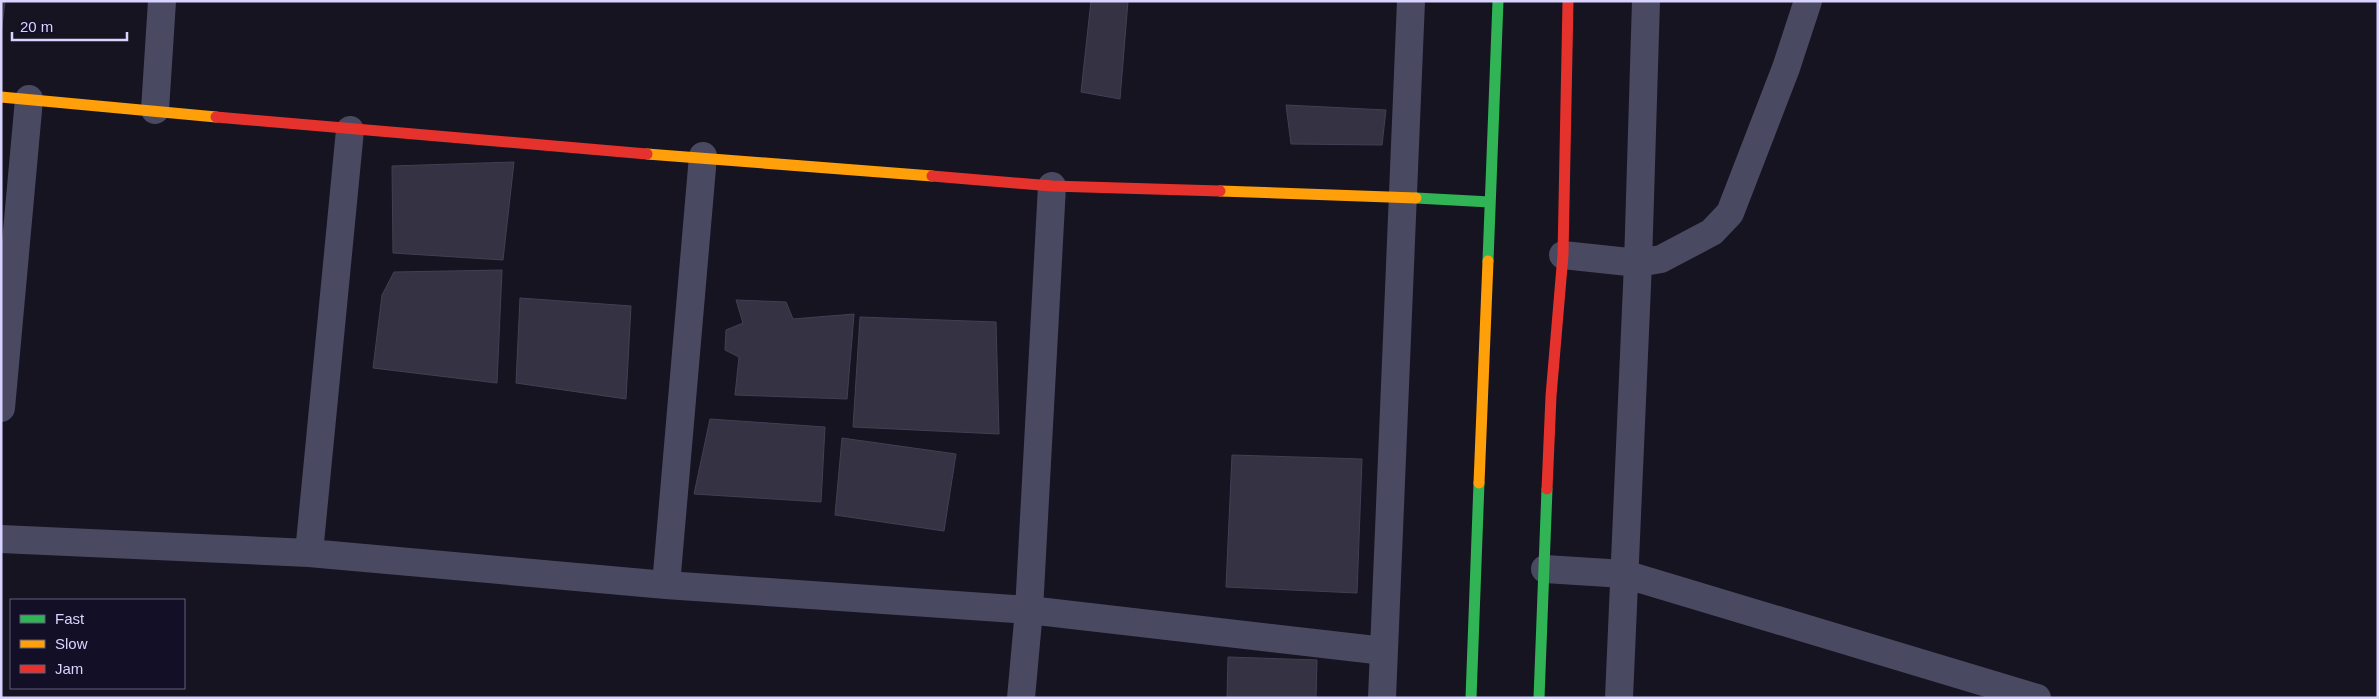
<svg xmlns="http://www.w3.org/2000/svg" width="2379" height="699" viewBox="0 0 2379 699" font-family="Arial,sans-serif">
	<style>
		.building { fill: #343243; stroke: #433f54 }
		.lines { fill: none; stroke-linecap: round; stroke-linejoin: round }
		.street { stroke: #4a4962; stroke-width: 28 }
		.fast { stroke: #30b455; stroke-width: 11 }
		.slow { stroke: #ff9f0a; stroke-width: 11 }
		.jam { stroke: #e5322d; stroke-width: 11 }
	</style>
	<rect width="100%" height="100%" fill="#161421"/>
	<path class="building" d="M1,1H5L1,34Z
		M1091,1H1128L1120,99L1081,92Z
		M1286,105L1386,110L1382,145L1291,144Z
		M514,162L503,260L393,253L392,166Z
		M502,270L497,383L373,368L382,295L394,272Z
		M520,298L631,306L626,399L516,383Z
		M736,300L786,302L793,319L854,314L847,399L735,395L739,357L725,350L726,330L743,323Z
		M860,317L996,322L999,434L853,427Z
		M710,419L825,427L821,502L694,494Z
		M842,438L956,454L944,531L835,515Z
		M1232,455L1362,459L1357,593L1226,587Z
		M1228,657L1317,660L1316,698H1227Z"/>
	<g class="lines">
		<path class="street" d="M155,110L162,1
			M1563,255L1638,263L1661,259L1712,232L1730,213L1786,68L1808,1
			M1,408L29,99
			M1,539L309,553L666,585L1029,610L1384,651
			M309,553L350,130
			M1545,569L1624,574L2037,698
			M666,585L703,156
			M1021,698L1029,610L1052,186
			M1382,698L1411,1
			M1619,698L1638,263L1646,1"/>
		<path class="fast" d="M1416,198L1490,202
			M1488,261L1498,1
			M1471,698L1479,483
			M1539,698L1547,489"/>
		<path class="slow" d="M1,97L216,117
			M647,154L932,176
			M1220,191L1416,198
			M1479,483L1488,261"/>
		<path class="jam" d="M216,117L647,154
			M932,176L1052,186L1220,191
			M1547,489L1551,396L1563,255L1568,1"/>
	</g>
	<rect width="2379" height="699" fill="none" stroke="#d9d4ff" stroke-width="5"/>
	<rect x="10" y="599" width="175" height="90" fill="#130f26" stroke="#625e7d"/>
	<rect x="20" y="615" width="25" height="8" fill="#30b455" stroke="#625e7d"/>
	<text x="55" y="624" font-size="15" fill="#d9d4ff">Fast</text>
	<rect x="20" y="640" width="25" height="8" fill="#ff9f0a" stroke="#625e7d"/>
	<text x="55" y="649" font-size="15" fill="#d9d4ff">Slow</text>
	<rect x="20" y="665" width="25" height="8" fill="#e5322d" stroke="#625e7d"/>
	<text x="55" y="674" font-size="15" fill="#d9d4ff">Jam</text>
	<path d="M12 32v8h115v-8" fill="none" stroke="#d9d4ff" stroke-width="2.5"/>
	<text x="20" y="32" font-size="15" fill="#d9d4ff" stroke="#130f26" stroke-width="4" paint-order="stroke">20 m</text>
</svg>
